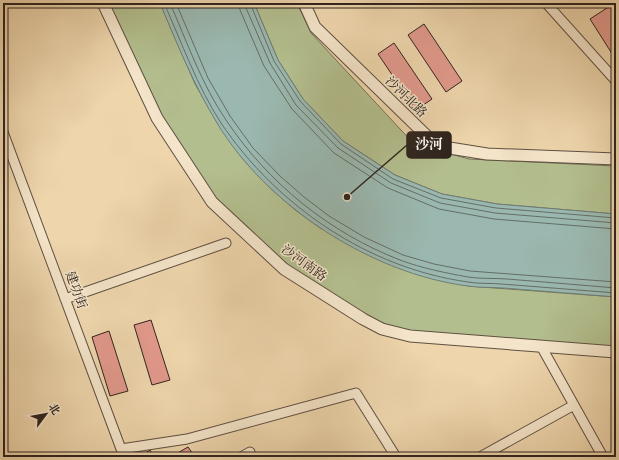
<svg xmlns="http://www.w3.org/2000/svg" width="619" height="460" viewBox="0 0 619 460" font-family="'Libre Bodoni','Noto Serif SC',serif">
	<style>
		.green { fill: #b3be8e; stroke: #717156 }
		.water { fill: #9ab8b0; stroke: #6f7d76 }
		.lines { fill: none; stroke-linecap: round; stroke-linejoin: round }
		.shore { stroke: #646e67; stroke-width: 1 }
		.building { fill: #e2998c; stroke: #2f241e }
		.minor-casing { stroke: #5f5042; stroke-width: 11 }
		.tertiary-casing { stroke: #5f5042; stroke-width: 13 }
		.minor { stroke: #f4e4c9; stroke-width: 9 }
		.tertiary { stroke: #f4e4c9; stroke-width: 11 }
		.labels { text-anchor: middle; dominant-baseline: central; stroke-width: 3; stroke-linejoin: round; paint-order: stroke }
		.street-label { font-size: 13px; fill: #2f241e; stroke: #f4e4c9 }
		.leader { fill: none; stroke: #2f241e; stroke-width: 1.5 }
		.callout-dot { fill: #2f241e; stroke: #f4e4c9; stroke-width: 1.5 }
		.callout { fill: #2f241e; stroke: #2f241e; stroke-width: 1.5 }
		.callout-label { font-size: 14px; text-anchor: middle; font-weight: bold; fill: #fff }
	</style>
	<rect width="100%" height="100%" fill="#eed5ac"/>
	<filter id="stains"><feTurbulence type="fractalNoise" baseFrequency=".005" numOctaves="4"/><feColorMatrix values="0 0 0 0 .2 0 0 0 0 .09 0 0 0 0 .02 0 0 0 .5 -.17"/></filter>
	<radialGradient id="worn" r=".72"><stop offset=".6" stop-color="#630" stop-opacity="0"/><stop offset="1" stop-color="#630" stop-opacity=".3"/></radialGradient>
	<path class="green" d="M106,3H160L195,84L218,124L242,158L269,187L294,209L320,228L468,286L616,297V351L409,334L383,326L286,266L215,202L159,117Z
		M254,3H297L311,33L414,144L469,159L616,166V214L497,204L442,194L395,175L343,141L303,99L278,60Z"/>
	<path class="water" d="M160,3H254L278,60L303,99L343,141L395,175L442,194L497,204L616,214V297C579,294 542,291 504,288C492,287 480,288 468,286C372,274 267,206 217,123C194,85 177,44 160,3Z"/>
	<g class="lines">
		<path class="shore" d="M164,3C182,43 197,86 221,123C277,206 368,268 468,282C479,284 491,283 501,284C540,287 578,290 616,293
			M170,3C187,42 202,85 226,120C268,183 330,233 400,260C421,268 446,273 468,277C481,279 494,278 507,279C544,282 580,285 616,288
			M176,3L208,78L230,116L253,148L280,176L304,197L329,216L364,237L403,255L434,264L470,271L616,282
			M239,3L240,10L264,66L292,109L334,153L388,188L439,209L494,219L616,229
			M245,3L246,8L270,63L296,105L338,148L391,183L440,203L495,213L616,223
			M250,3L274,61L300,101L341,144L393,179L441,198L496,208L616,218"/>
	</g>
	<path class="building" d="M610,6L616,15V60L590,19Z
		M424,24L462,81L446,92L408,35Z
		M394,43L432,99L416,110L378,54Z
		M151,320L170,380L152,385L134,325Z
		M109,331L128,391L110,396L92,337Z
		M188,447L195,457H177L176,454Z
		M150,450L154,457H139Z"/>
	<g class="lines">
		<g class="minor-casing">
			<path id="minor" d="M546,3L616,81
				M3,132L124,457
				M65,299L226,243
				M541,346L603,457
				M121,449L187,439L356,393L396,457
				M241,457L250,452
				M480,457L574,405"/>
		</g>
		<g class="tertiary-casing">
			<path id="tertiary" d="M103,3L157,118L212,202L284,269L363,319L382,329L410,336L616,352
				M304,3L315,27L437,146L487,154L616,159"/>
		</g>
		<use href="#minor" class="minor"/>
		<use href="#tertiary" class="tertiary"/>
	</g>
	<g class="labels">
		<g class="street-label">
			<text transform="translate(406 97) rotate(44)">沙河北路</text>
			<text transform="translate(304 263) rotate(36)">沙河南路</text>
			<text transform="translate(76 290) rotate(70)">建功街</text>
		</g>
	</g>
	<path class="leader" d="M347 197L407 145"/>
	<circle class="callout-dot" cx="347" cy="197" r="4"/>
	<rect class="callout" x="407" y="132" width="44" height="26" rx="4"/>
	<g class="callout-label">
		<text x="429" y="149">沙河</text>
	</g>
	<rect width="619" height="460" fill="none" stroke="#eed5ac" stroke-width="16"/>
	<rect x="4" y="4" width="611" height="452" fill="none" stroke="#2f241e" stroke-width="2"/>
	<rect x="8" y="8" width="603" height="444" fill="none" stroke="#2f241e"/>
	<g transform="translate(46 414) rotate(58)" stroke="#f4e4c9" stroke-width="3" paint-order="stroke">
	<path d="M0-3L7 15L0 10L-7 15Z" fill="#2f241e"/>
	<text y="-6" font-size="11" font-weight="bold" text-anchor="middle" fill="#2f241e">北</text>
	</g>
	<rect width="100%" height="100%" filter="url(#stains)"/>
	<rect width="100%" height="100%" fill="url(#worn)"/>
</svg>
